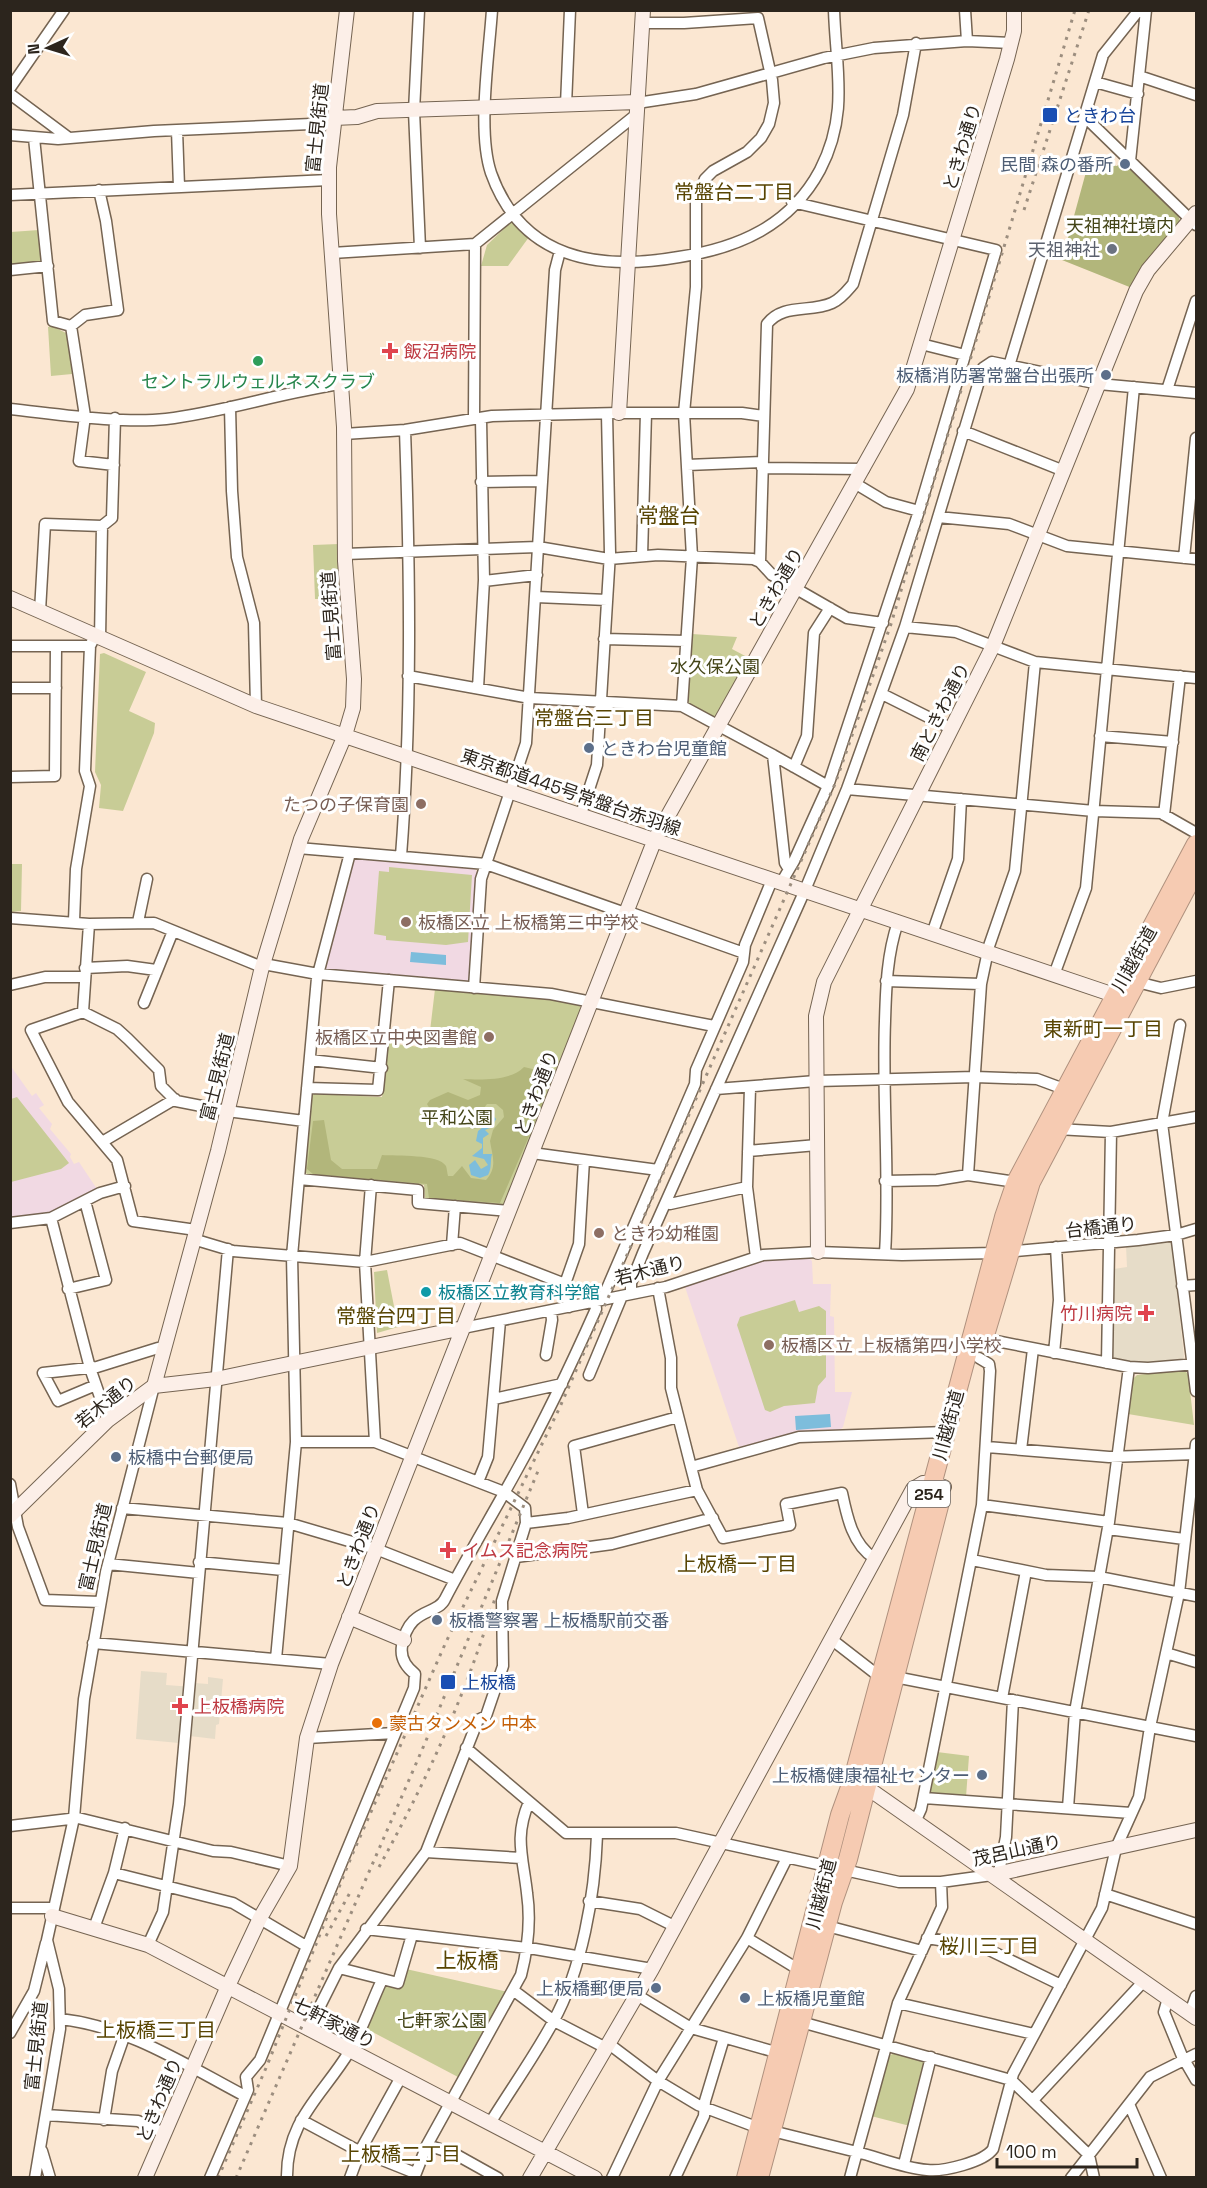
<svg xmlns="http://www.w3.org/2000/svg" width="1207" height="2188" viewBox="0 0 1207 2188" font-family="'Space Grotesk','Noto Sans JP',sans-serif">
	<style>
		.education { fill: #f1d9e3 }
		.medical { fill: #e6dcc8 }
		.green { fill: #c8cc96 }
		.forest { fill: #b2b67b }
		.water { fill: #7dbddc }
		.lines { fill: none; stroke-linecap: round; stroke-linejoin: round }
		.street-casing { stroke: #756452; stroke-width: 13 }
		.secondary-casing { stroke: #756452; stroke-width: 16 }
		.highway-casing { stroke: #af917e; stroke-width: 20 }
		.street { stroke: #fff; stroke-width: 10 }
		.secondary { stroke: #fcefe8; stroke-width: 14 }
		.highway { stroke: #f6cbb2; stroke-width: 18 }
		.rail { stroke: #9c8e7f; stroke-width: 3; stroke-dasharray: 3 6; stroke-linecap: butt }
		.transit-dot { fill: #1a4fb4; stroke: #fff; stroke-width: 2 }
		.service-dot { fill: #5c6f8a; stroke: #fff; stroke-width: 2 }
		.worship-dot { fill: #6b7280; stroke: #fff; stroke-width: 2 }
		.health-dot { fill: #e0444e; stroke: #fff; stroke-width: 2 }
		.leisure-dot { fill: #2e9e5b; stroke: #fff; stroke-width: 2 }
		.education-dot { fill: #8d6e63; stroke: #fff; stroke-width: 2 }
		.culture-dot { fill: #0f9aa8; stroke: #fff; stroke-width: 2 }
		.food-dot { fill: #e8710a; stroke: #fff; stroke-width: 2 }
		.labels { text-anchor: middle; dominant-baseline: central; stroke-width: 6; stroke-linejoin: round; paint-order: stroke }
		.shield { fill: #fff; stroke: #6b6661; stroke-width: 1.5 }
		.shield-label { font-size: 16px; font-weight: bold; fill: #2c251d }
		.transit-label { font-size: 18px; fill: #164399; stroke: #fff; text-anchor: start }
		.street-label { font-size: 18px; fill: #2c251d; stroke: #fff }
		.service-label { font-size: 18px; fill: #4e5e75; stroke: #fff; text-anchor: end }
		.park-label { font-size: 18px; fill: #444518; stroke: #fff }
		.worship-label { font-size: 18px; fill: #5b616d; stroke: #fff; text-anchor: end }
		.health-label { font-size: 18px; fill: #be3a42; stroke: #fff; text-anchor: start }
		.leisure-label { font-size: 18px; fill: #27864d; stroke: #fff }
		.education-label { font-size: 18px; fill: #785e54; stroke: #fff; text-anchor: start }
		.culture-label { font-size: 18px; fill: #0d838f; stroke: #fff; text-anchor: start }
		.food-label { font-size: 18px; fill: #c56008; stroke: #fff; text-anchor: start }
		.neighbourhood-label { font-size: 20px; fill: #584503; stroke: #fff }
		.quarter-label { font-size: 21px; fill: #584503; stroke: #fff }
	</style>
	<rect width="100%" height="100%" fill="#fbe7d2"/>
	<path class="education" d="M355,858L475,869L479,876L470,982L467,984L328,971L325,968L351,862Z
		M10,1065L32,1096L36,1093L44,1105L39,1108L52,1124L50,1129L71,1154L70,1157L74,1164L79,1162L97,1189L47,1215L11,1219Z
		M772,1258H809L812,1261L813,1284H831L830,1316L834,1317L835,1392H852L843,1427L839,1431L797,1432L739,1447L685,1287Z"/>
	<path class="medical" d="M1168,1241L1172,1244L1184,1357L1182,1361L1145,1364L1113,1361L1114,1269L1127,1267L1126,1246Z
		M141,1671L167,1673L166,1685L193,1687L194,1683L208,1684V1677L223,1679L219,1724L216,1725L215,1739L181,1735L179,1743L136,1739Z"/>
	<path class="green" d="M512,221L529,237L508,266H481L487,245Z
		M39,230L41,263L11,266V232Z
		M52,326L68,334L72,374L51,376L48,327Z
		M339,544L338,599H315L313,545Z
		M692,634L737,637L732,649L749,658L714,718L689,704L688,700Z
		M104,653L146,672L129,711L155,723L154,733L123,811L99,808L101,785L95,772L100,654Z
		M11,864H22L21,911L11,912Z
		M389,867L472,875L468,942L446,945L386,940V936L374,934L379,871L389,872Z
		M435,989L551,999L579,1004L581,1009L506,1203L501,1205L425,1200L424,1185L308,1175L304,1171L311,1097L314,1094L382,1097L388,1043L428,1048Z
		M17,1097L69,1163L61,1169L11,1182V1099Z
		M387,1270L398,1327L377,1333L374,1272Z
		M795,1300L799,1312L819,1306L826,1311V1377L818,1386L815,1403L784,1406L770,1412L765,1410L737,1325L740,1317Z
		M1184,1370L1188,1374L1194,1425L1128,1414L1133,1379L1137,1375Z
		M937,1752L969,1756L966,1797L929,1793Z
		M406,1969L508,1992L458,2077L363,2027L383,1982L401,1989Z
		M896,2052L925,2059L927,2065L910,2126L871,2116L889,2056Z"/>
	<path class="forest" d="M1123,160L1178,215L1180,221L1132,288L1062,260L1089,161L1117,166Z
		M547,1066L556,1071L552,1080L547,1078L536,1092L526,1093L524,1107L539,1101L543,1104L500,1203L429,1198L427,1184L313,1174L307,1169L313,1121L324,1120L331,1160L342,1169H377L382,1155C396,1156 439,1154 446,1166C447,1169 447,1172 448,1176H453L462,1166L471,1178L486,1180C498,1167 492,1155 490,1141L493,1130L504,1117L503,1110L496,1104H487L484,1108L486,1120L478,1128L472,1129L431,1111L427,1104L430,1100L448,1092L468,1100L480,1095L481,1087L463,1079C481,1080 511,1081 524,1067L545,1072Z"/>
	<path class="water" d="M411,952L446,955V965L410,962Z
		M488,1109L496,1119L492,1127L485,1130L489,1134L483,1138V1154H492C490,1161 492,1168 488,1175L480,1178L471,1175L469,1165L475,1160L481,1169L488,1165L484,1159L472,1156L482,1148V1144L476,1141L478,1131L491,1121L485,1111Z
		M830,1414L831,1427L796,1430L795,1416Z"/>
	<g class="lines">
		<g class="street-casing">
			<path id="street" d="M419,10L414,111L420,248
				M492,10C489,56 477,131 491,173C522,260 599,271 679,257C738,248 790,226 820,170C849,114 836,70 834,10
				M965,10L967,41
				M642,23H684L758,18L772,80L774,103L769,124L761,138L747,152L713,171L705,179L696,201V287L684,413L692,557L682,706L773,755
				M1139,76L1196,95
				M1095,82L1138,94
				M10,88L64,10
				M10,94L69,138
				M637,103L696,94L824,58L874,48L967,41L1011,43
				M566,105L570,10
				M1085,117L1196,225
				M177,130L179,187
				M10,135L58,139L154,131L334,123
				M34,138L53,321L71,326
				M1130,161L1146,10
				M99,190L106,221L118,310L85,315L71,326L85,416L79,461L114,465
				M10,195L329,180
				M792,202L996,250L919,511L828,786
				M332,253L475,244L637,114
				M10,270L48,266
				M921,344L965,355
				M1009,366L1103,55L1139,10
				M1167,390L1196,301
				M230,407L232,491L237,557L254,623L256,706
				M10,409C57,414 121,424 166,419C225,412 282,392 341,384
				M474,419L475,244
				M963,431L1064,471
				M344,434L405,430L492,416L619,413H742L764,416
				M687,465L762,462
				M762,468L864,469
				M481,482L541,481
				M856,484L886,502L919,511
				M938,517L1009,524L1067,546L1196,559
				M345,554L538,547L609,559L658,555L753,559L760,562L772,575L847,618L883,623
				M642,556L646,413
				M1184,558L1196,438
				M760,562L767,324C783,303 810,313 832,303C841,299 847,291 853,284L903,115L916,43
				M484,581L537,575
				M536,597L607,600
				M40,611L45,524L102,526
				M905,627L956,632L1035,662L1196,678
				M100,638L102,526L112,518L115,418
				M604,639L686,641
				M10,646H90
				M408,676L530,698L682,706
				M10,688H56
				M478,688L484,580L481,419
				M882,694L952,729
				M1100,736L1173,742
				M794,767L807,736L814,633L830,608
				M10,777L55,776L56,647
				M847,789L1094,811L1161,813L1196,833
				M581,814L597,765L610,553L607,414
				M1164,815L1180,676
				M298,848L486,864L625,913
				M401,856C412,714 410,572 405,430
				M781,883L794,861L828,786L773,755L785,863L788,868
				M626,911L744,953
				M10,918L89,924L154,923L257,965H269L318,974L551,994L714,1026
				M74,921L76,869L90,786L85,771L90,646L95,636
				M138,922L147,879
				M932,934L958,859L961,799
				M85,968L127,966L156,970
				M1054,975L1086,888L1134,387
				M886,981L981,984
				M1133,981L1161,988L1196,981
				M10,985L45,977H85
				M474,988L481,879L526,743L555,270L560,251
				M144,1003L173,931
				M83,1012L89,924
				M1180,1025L1162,1123L1196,1391
				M310,1060L382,1068
				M307,1088L378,1090L389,980
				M750,1088L747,1187L756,1257
				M716,1089L816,1081L975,1077L1037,1079L1064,1089
				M1057,1129L1111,1132L1196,1117
				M102,1142L175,1099
				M748,1151L817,1145
				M532,1153L658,1170
				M299,1179L418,1190V1203L509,1211
				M885,1181L937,1180L968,1175
				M1016,1182L968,1175L981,984L989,946L1015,871L1035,662
				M371,1185L365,1262L375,1442
				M666,1202L670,1204L747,1187
				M51,1218L90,1368L108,1420
				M10,1223L51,1218L100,1193L125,1186
				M196,1230L133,1221L117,1160L68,1102L31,1030L83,1012L117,1029L128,1039L159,1070L161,1086L176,1101L227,1111L304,1121
				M193,1239L233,1251L365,1262L460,1243L565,1284
				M452,1245L455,1206
				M885,1254C890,1177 882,1099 885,1021C886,987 887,954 898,922
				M1182,1286L1196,1285
				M658,1288L671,1358V1388L691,1467L697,1490L723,1538L790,1525L786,1504L842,1493C847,1517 853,1545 874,1558
				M68,1289L106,1280L85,1201
				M631,1294V1283L643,1253L805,890L847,789L905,627L983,368L992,362L1099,384L1196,393
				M602,1300L695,1084L696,1070L743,962L745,945L772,880
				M569,1307L565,1284L579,1244L584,1160
				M463,1328L666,1287L763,1255L818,1252L902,1255L994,1253L1138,1240L1176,1235L1196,1229
				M981,1338L1129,1367L1148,1368L1196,1364
				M1054,1353L1059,1300L1056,1247
				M546,1355L552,1320L551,1311
				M1107,1363L1111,1132
				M589,1375L622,1296
				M96,1385L58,1401L43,1373L97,1367L158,1348L164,1349
				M494,1399L562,1384
				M296,1442H375L504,1492L525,1508L526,1523L502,1601L503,1666L486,1716L478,1720L426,1852L339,1968L308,2030
				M987,1447L1109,1457L1196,1454
				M1021,1450L1033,1349
				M691,1467L799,1437L946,1432
				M478,1482L488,1457L500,1321
				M10,1484L18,1527L45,1600L100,1602
				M982,1505L1109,1522
				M122,1508L288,1523L376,1549L455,1580
				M583,1514L574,1446L678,1417
				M526,1523L568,1518L697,1490
				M1108,1529L1184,1539
				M516,1557L612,1544L713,1518
				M972,1560L1046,1575L1099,1577L1196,1596
				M199,1562L283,1570
				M108,1564L199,1573
				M831,1639L880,1677
				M93,1643L331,1664
				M1166,1653L1196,1662
				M276,1659L296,1442L292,1256L317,978L350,853
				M895,1677L1196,1736
				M1002,1698L1026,1571
				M307,1738L395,1733
				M466,1748L566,1833H676L899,1882H941L992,1875
				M924,1798L1131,1813
				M1068,1808L1075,1712L1109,1522L1129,1367
				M916,1820L921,1809L982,1505L990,1371L989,1364L979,1358
				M10,1826L78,1818L213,1851L231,1852L290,1866
				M426,1852L521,1858
				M999,1872L1006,1837L1013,1700
				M114,1873L233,1903L306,1946
				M1105,1894L1196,1924
				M589,1901L640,1909L676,1927
				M10,1908H53
				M827,1926L922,1951
				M94,1928L114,1873L125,1828
				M366,1929L535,1949L652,1969
				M747,1938L801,1971
				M927,1938L983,1947L1061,1985
				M148,1945L163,1912L179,1804L228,1249
				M339,1968L398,1983L412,1935
				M513,1990L554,2021L606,2048
				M637,1995L691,2028L779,2053
				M1168,1998L1164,2012L1182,2056L1196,2080
				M898,2003L1034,2034
				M1190,2013L1196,1996
				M60,2019C127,2026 186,2065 245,2096
				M801,2022L1011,2080L1089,2155L1094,2178
				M10,2033L34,1991L46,1943
				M609,2044L658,2081L698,2105L759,2128
				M1033,2100L1144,1981
				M1129,2104L1161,2178
				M46,2115L138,2121L164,2133
				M104,2120L112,2071L125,2034
				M301,2120L355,2149L415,2173
				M490,2123C511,2089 534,2057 553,2022C582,1970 595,1894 597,1835
				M772,2131L857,2152L898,2003L942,1907L941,1882
				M427,2145L455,2154L498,2178
				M42,2151L50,2178
				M904,2164L931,2057
				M35,2178L60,2029L59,1989L47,1940L74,1818L84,1699L106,1572L154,1386
				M210,2178L248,2090L246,2077L260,2060L414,1688L415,1674C406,1667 400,1658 402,1646C409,1606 437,1616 445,1599C468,1555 494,1512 518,1468C547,1416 572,1363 596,1309L595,1302
				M287,2178C286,2121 322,2096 349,2052C363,2029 371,2003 382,1980
				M350,2178L360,2151L401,2077
				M414,2178L427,2145L521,1975C528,1948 531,1921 527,1893C523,1857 514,1837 529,1802
				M612,2178L658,2081L747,1938L787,1858
				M675,2178L704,2116L705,2101L724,2038
				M850,2178L857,2152C880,2158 904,2168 927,2170C943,2172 984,2162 993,2149L1013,2074L1102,1908L1116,1848L1139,1797L1150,1727L1179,1593L1196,1444
				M1071,2178L1150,2077L1196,2054"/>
		</g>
		<g class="secondary-casing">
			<path id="secondary" d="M334,118L357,117L377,111L637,102
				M619,413L643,10
				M10,598L256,706L1123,998
				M818,1252L816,1016L824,982L993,646L1136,291L1148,270L1196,213
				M154,1386L218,1151L261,971L301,839L345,735L353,708L354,679L345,561L344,427L329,214V167L347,10
				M10,1516L108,1420L154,1386L216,1379L463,1328
				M349,1617L404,1640
				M859,1782L1196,2018
				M992,1875L1196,1830
				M52,1916L148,1945L595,2178
				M145,2178L228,1986L260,1918L290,1866L307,1738L331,1664L655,839L907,389L1007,59L1014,31V10
				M530,2178L652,1969L913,1489L923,1483L944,1487"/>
		</g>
		<g class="highway-casing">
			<path id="highway" d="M983,1342L1031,1182L1196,870
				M746,2178L840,1815L853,1779L1004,1217L1016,1182L1196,844
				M759,2178L833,1902L848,1859L940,1502"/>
		</g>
		<use href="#street" class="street"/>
		<use href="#secondary" class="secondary"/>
		<use href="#highway" class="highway"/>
		<path class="rail" d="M1024,210L1089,10
			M379,1867C428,1778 467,1692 496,1595
			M326,1936L352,1889
			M218,2178L266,2068L352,1855L446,1642L559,1409L835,784L891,624L1075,10
			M236,2178L425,1743L538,1471"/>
	</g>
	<g class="transit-dot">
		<rect x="1042" y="107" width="16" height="16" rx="3"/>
		<rect x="440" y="1674" width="16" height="16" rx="3"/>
	</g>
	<g class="service-dot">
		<circle cx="1125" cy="164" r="6"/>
		<circle cx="1106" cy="375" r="6"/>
		<circle cx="589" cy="748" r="6"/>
		<circle cx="116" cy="1457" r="6"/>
		<circle cx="437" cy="1620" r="6"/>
		<circle cx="982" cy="1775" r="6"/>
		<circle cx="656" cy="1988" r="6"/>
		<circle cx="745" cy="1998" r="6"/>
	</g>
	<circle class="worship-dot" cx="1112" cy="249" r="6"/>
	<g class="health-dot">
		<path d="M387 342h6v6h6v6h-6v6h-6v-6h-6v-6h6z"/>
		<path d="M1143 1304h6v6h6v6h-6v6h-6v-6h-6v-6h6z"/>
		<path d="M445 1541h6v6h6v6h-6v6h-6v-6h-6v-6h6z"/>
		<path d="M177 1697h6v6h6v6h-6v6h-6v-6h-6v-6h6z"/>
	</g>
	<circle class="leisure-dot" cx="258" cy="361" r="6"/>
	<g class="education-dot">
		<circle cx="421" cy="804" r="6"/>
		<circle cx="406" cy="922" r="6"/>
		<circle cx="489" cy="1037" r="6"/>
		<circle cx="599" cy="1233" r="6"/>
		<circle cx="769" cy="1345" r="6"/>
	</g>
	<circle class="culture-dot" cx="426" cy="1292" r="6"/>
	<circle class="food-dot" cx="377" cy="1723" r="6"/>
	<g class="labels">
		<rect class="shield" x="908" y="1481" width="42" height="26" rx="4.5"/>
		<g class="shield-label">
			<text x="929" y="1494">254</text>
		</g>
		<g class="transit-label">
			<text x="1064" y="115">ときわ台</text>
			<text x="462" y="1682">上板橋</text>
		</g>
		<g class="street-label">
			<text transform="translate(317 128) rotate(-84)">富士見街道</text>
			<text transform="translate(962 147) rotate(-73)">ときわ通り</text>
			<text transform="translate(776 588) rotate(-60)">ときわ通り</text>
			<text transform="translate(331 616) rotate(-94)">富士見街道</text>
			<text transform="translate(940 712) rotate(-63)">南ときわ通り</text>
			<text transform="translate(571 792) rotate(19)">東京都道445号常盤台赤羽線</text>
			<text transform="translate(1134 959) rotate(-61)">川越街道</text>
			<text transform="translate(217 1077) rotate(-76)">富士見街道</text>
			<text transform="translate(536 1093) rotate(-69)">ときわ通り</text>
			<text transform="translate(1101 1227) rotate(-6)">台橋通り</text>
			<text transform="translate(650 1270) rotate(-14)">若木通り</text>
			<text transform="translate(106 1402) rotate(-39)">若木通り</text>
			<text transform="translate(948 1425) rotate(-75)">川越街道</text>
			<text transform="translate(358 1546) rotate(-69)">ときわ通り</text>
			<text transform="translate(95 1547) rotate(-77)">富士見街道</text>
			<text transform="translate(1017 1850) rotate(-12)">茂呂山通り</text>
			<text transform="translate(821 1894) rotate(-76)">川越街道</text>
			<text transform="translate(334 2023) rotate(27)">七軒家通り</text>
			<text transform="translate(36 2046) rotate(-84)">富士見街道</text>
			<text transform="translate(159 2100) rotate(-67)">ときわ通り</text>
		</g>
		<g class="service-label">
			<text x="1113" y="164">民間 森の番所</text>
			<text x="1094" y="375">板橋消防署常盤台出張所</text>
			<text x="601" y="748" text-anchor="start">ときわ台児童館</text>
			<text x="128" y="1457" text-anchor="start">板橋中台郵便局</text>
			<text x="449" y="1620" text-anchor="start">板橋警察署 上板橋駅前交番</text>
			<text x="970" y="1775">上板橋健康福祉センター</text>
			<text x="644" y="1988">上板橋郵便局</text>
			<text x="757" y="1998" text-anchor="start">上板橋児童館</text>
		</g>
		<g class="park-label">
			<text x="1120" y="225">天祖神社境内</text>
			<text x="715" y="666">水久保公園</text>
			<text x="457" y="1117">平和公園</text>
			<text x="442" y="2020">七軒家公園</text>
		</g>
		<g class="worship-label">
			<text x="1100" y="249">天祖神社</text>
		</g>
		<g class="health-label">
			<text x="404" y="351">飯沼病院</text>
			<text x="1132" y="1313" text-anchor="end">竹川病院</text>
			<text x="462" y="1550">イムス記念病院</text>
			<text x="194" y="1706">上板橋病院</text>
		</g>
		<g class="leisure-label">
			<text x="258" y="381">セントラルウェルネスクラブ</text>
		</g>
		<g class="education-label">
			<text x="409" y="804" text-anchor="end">たつの子保育園</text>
			<text x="418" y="922">板橋区立 上板橋第三中学校</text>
			<text x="477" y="1037" text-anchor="end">板橋区立中央図書館</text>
			<text x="611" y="1233">ときわ幼稚園</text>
			<text x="781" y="1345">板橋区立 上板橋第四小学校</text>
		</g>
		<g class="culture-label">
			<text x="438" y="1292">板橋区立教育科学館</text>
		</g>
		<g class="food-label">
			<text x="389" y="1723">蒙古タンメン 中本</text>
		</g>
		<g class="neighbourhood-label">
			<text x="734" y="192">常盤台二丁目</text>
			<text x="594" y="718">常盤台三丁目</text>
			<text x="1103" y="1029">東新町一丁目</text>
			<text x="396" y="1316">常盤台四丁目</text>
			<text x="737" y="1564">上板橋一丁目</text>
			<text x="989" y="1946">桜川三丁目</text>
			<text x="156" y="2030">上板橋三丁目</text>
			<text x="401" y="2154">上板橋二丁目</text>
		</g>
		<g class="quarter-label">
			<text x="669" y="515">常盤台</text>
			<text x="467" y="1960">上板橋</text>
		</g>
	</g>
	<rect width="1207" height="2188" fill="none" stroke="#2c251d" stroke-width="24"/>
	<g transform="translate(48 48) rotate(266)" stroke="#ffffff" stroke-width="4.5" paint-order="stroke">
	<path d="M0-4.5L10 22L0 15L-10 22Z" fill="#2c251d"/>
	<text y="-9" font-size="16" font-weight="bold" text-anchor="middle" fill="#2c251d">N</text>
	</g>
	<path d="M997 2158v9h140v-9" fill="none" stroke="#2c251d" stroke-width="3"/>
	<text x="1006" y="2158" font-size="18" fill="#2c251d" stroke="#ffffff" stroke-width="4.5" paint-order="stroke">100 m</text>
</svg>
